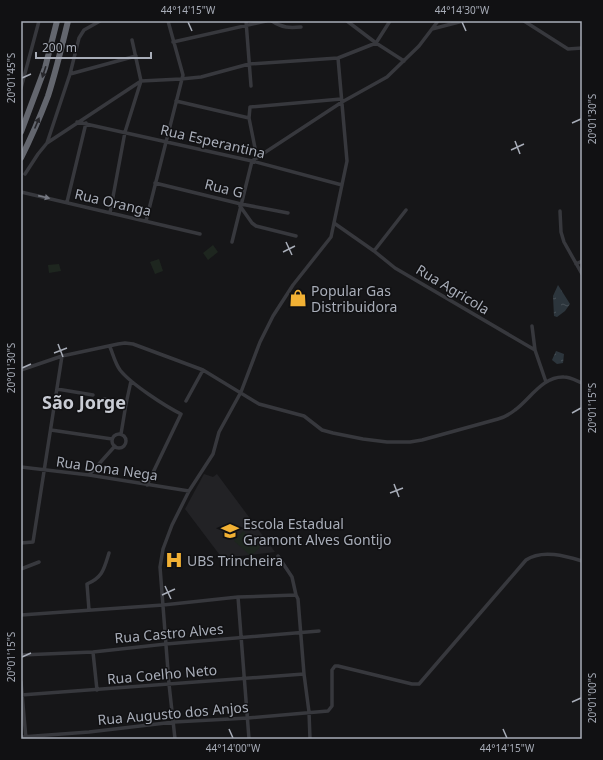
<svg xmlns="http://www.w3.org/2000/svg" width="603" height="760" viewBox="0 0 603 760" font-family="'Noto Sans',sans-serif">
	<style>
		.built { fill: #222225 }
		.green { fill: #1e261f }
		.water { fill: url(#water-ripples) }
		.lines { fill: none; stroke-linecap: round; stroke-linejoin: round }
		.minor { stroke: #37383d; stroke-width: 3.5 }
		.motorway { stroke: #63666e; stroke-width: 6 }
		.oneway { fill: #26262a }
		.oneway2 { fill: #757881 }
		.ticks { fill: none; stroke: #a8adb8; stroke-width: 1.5 }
		.labels { text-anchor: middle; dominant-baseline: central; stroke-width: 3; stroke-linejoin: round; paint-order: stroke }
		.street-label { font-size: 14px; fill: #a8adb8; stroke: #111113 }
		.poi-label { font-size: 14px; fill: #a8adb8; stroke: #111113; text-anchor: start }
		.district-label { font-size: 18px; font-weight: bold; fill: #c9ccd4; stroke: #111113 }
		.neatline { fill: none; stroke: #a8adb8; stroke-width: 1.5 }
		.ticks-label { font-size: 10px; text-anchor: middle; fill: #a8adb8 }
	</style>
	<defs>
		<pattern id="water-ripples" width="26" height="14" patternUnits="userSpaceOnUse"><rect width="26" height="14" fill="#2c353c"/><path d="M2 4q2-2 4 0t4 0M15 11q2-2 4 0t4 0" fill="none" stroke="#485056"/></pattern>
	</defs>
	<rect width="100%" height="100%" fill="#161618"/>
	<path class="built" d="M204,474L213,477L217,474L275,552L222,558L185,509Z"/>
	<path class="green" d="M213,245L218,252L208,260L203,253Z
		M159,259L163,271L155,274L150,262Z
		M59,264L61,271L49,273L48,265Z
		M243,531L260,547L251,556L234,541Z"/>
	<path class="water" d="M558,285L570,304L565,311L557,317L554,316L553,296Z
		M556,351L564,354L563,363L557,364L552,360Z"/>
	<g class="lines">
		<path class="minor" d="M246,21L251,86
			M272,21C282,28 290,28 301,27
			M347,21L376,43L404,61
			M524,21L568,49L582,48
			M432,29L463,21
			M173,42L266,21
			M70,74L136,56
			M21,88L39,21
			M176,101L249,118
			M77,122L252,161L342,185
			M47,143L70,74L79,38L84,30L100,21
			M257,158L249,118L250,107L341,99
			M25,174L38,154L47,143L141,81L181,79L201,77L249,64L338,58L376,43L390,21
			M155,183L241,204L288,213
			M21,192L200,234
			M67,202L86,123
			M240,206L252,223L256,226L296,236
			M560,211L561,232L564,242L582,274
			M110,213L125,132L141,81L132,40
			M146,221L183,75L168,21
			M334,223L374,251L395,268L535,350L546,382
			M232,242L252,161L342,102L387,77L419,46L438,21
			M374,251L406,210
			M576,264L582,261
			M532,326L535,350
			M110,347C113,354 115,363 120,370C131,384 165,406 181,414L147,485
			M21,370L62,356L118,344L125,343L133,344L203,370L259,404L304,416L322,430L333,433L363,439L387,442H410L422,440L498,419C505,417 510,414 515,410C530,399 543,376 564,377C570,377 577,381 582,383
			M57,389L93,395
			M104,399L126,404
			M186,401L203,370
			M51,430L112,439
			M121,434L126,404L131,381
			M112 441a7 7 0 1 1 14 0a7 7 0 1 1-14 0Z
			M21,467L89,475L189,491
			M89,475L115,446
			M21,543L33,542L62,356
			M21,569L39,562
			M296,595L298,599L304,674L309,712L310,739
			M238,597L249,739
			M89,610L87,584C103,577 104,569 109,553
			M21,615L163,605L238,597L296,595L292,577L278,556
			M93,652L97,690
			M21,655L93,652L166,644L319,631
			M21,682L26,739
			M21,695L304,674
			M21,737L89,732L174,722L248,718L328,711L332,706V670L335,666H338L412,684H419L526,560C542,549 566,556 582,561
			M175,739L169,684L160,567L163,549L172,525L189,491L213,454L219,432L241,392L260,342L273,316L293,285L331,237L347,161L338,58"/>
		<path class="motorway" d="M21,132L45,68L57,21
			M21,158C31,138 40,117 48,96C56,71 62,46 68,21"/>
	</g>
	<defs><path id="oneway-solid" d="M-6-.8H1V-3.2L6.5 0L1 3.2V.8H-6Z"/></defs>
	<g class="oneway">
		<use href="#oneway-solid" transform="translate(44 72) rotate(108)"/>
		<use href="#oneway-solid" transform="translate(37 123) rotate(-67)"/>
	</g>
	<use class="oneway2" href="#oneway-solid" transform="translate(44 197) rotate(13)"/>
	<path class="ticks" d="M188,22L192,31M462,22L466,31M22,78L31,74M572,123L581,119M515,141L520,154M511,150L524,144M286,242L292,255M283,252L295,246M58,344L63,357M54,353L67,348M22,368L31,364M572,413L581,408M394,484L399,497M390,493L403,488M165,586L171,599M162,595L175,589M22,657L31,653M572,702L581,698M229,729L233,738M503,729L507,738"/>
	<defs>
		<g id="shop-bare" transform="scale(1.38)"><path d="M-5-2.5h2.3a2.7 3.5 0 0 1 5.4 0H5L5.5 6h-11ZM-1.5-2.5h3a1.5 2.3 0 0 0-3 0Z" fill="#f2b134" stroke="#111113" stroke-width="2.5" paint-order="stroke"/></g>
		<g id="school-bare" transform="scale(1.38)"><path d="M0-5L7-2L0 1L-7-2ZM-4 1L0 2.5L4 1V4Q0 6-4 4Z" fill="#f2b134" stroke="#111113" stroke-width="2.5" paint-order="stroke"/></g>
		<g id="hospital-bare" transform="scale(1.38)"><path d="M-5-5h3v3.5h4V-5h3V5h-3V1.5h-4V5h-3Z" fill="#f2b134" stroke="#111113" stroke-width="2.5" paint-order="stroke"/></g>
	</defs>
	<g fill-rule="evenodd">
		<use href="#shop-bare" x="298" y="298"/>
		<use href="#school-bare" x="230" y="531"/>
		<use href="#hospital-bare" x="174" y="560"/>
	</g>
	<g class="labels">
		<g class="street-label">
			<text transform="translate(213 141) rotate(13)">Rua Esperantina</text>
			<text transform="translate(224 188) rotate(14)">Rua G</text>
			<text transform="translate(113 202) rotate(13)">Rua Oranga</text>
			<text transform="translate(453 289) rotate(31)">Rua Agricola</text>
			<text transform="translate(107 468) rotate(8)">Rua Dona Nega</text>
			<text transform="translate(169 633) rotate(-5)">Rua Castro Alves</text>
			<text transform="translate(162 674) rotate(-5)">Rua Coelho Neto</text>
			<text transform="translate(173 713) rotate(-5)">Rua Augusto dos Anjos</text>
		</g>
		<g class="poi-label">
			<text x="311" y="290">Popular Gas<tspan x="311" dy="16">Distribuidora</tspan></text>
			<text x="243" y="523">Escola Estadual<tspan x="243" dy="16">Gramont Alves Gontijo</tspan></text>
			<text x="187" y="560">UBS Trincheira</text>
		</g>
		<g class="district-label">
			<text x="84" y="402">São Jorge</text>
		</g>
	</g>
	<rect width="603" height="760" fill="none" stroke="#111113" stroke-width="44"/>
	<path d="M36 52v6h115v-6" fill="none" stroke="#a8adb8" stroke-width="2"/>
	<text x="42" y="52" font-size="12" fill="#a8adb8" stroke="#111113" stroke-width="3" paint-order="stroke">200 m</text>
	<rect x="22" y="22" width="559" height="716" class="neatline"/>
	<g class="ticks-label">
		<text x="188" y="14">44°14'15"W</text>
		<text x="462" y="14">44°14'30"W</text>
		<text transform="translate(11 78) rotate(-90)" y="4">20°01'45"S</text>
		<text transform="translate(592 119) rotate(-90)" y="4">20°01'30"S</text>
		<text transform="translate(11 368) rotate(-90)" y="4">20°01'30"S</text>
		<text transform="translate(592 408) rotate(-90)" y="4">20°01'15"S</text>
		<text transform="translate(11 657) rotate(-90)" y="4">20°01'15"S</text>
		<text transform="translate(592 698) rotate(-90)" y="4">20°01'00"S</text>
		<text x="233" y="752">44°14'00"W</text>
		<text x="507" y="752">44°14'15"W</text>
	</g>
</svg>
